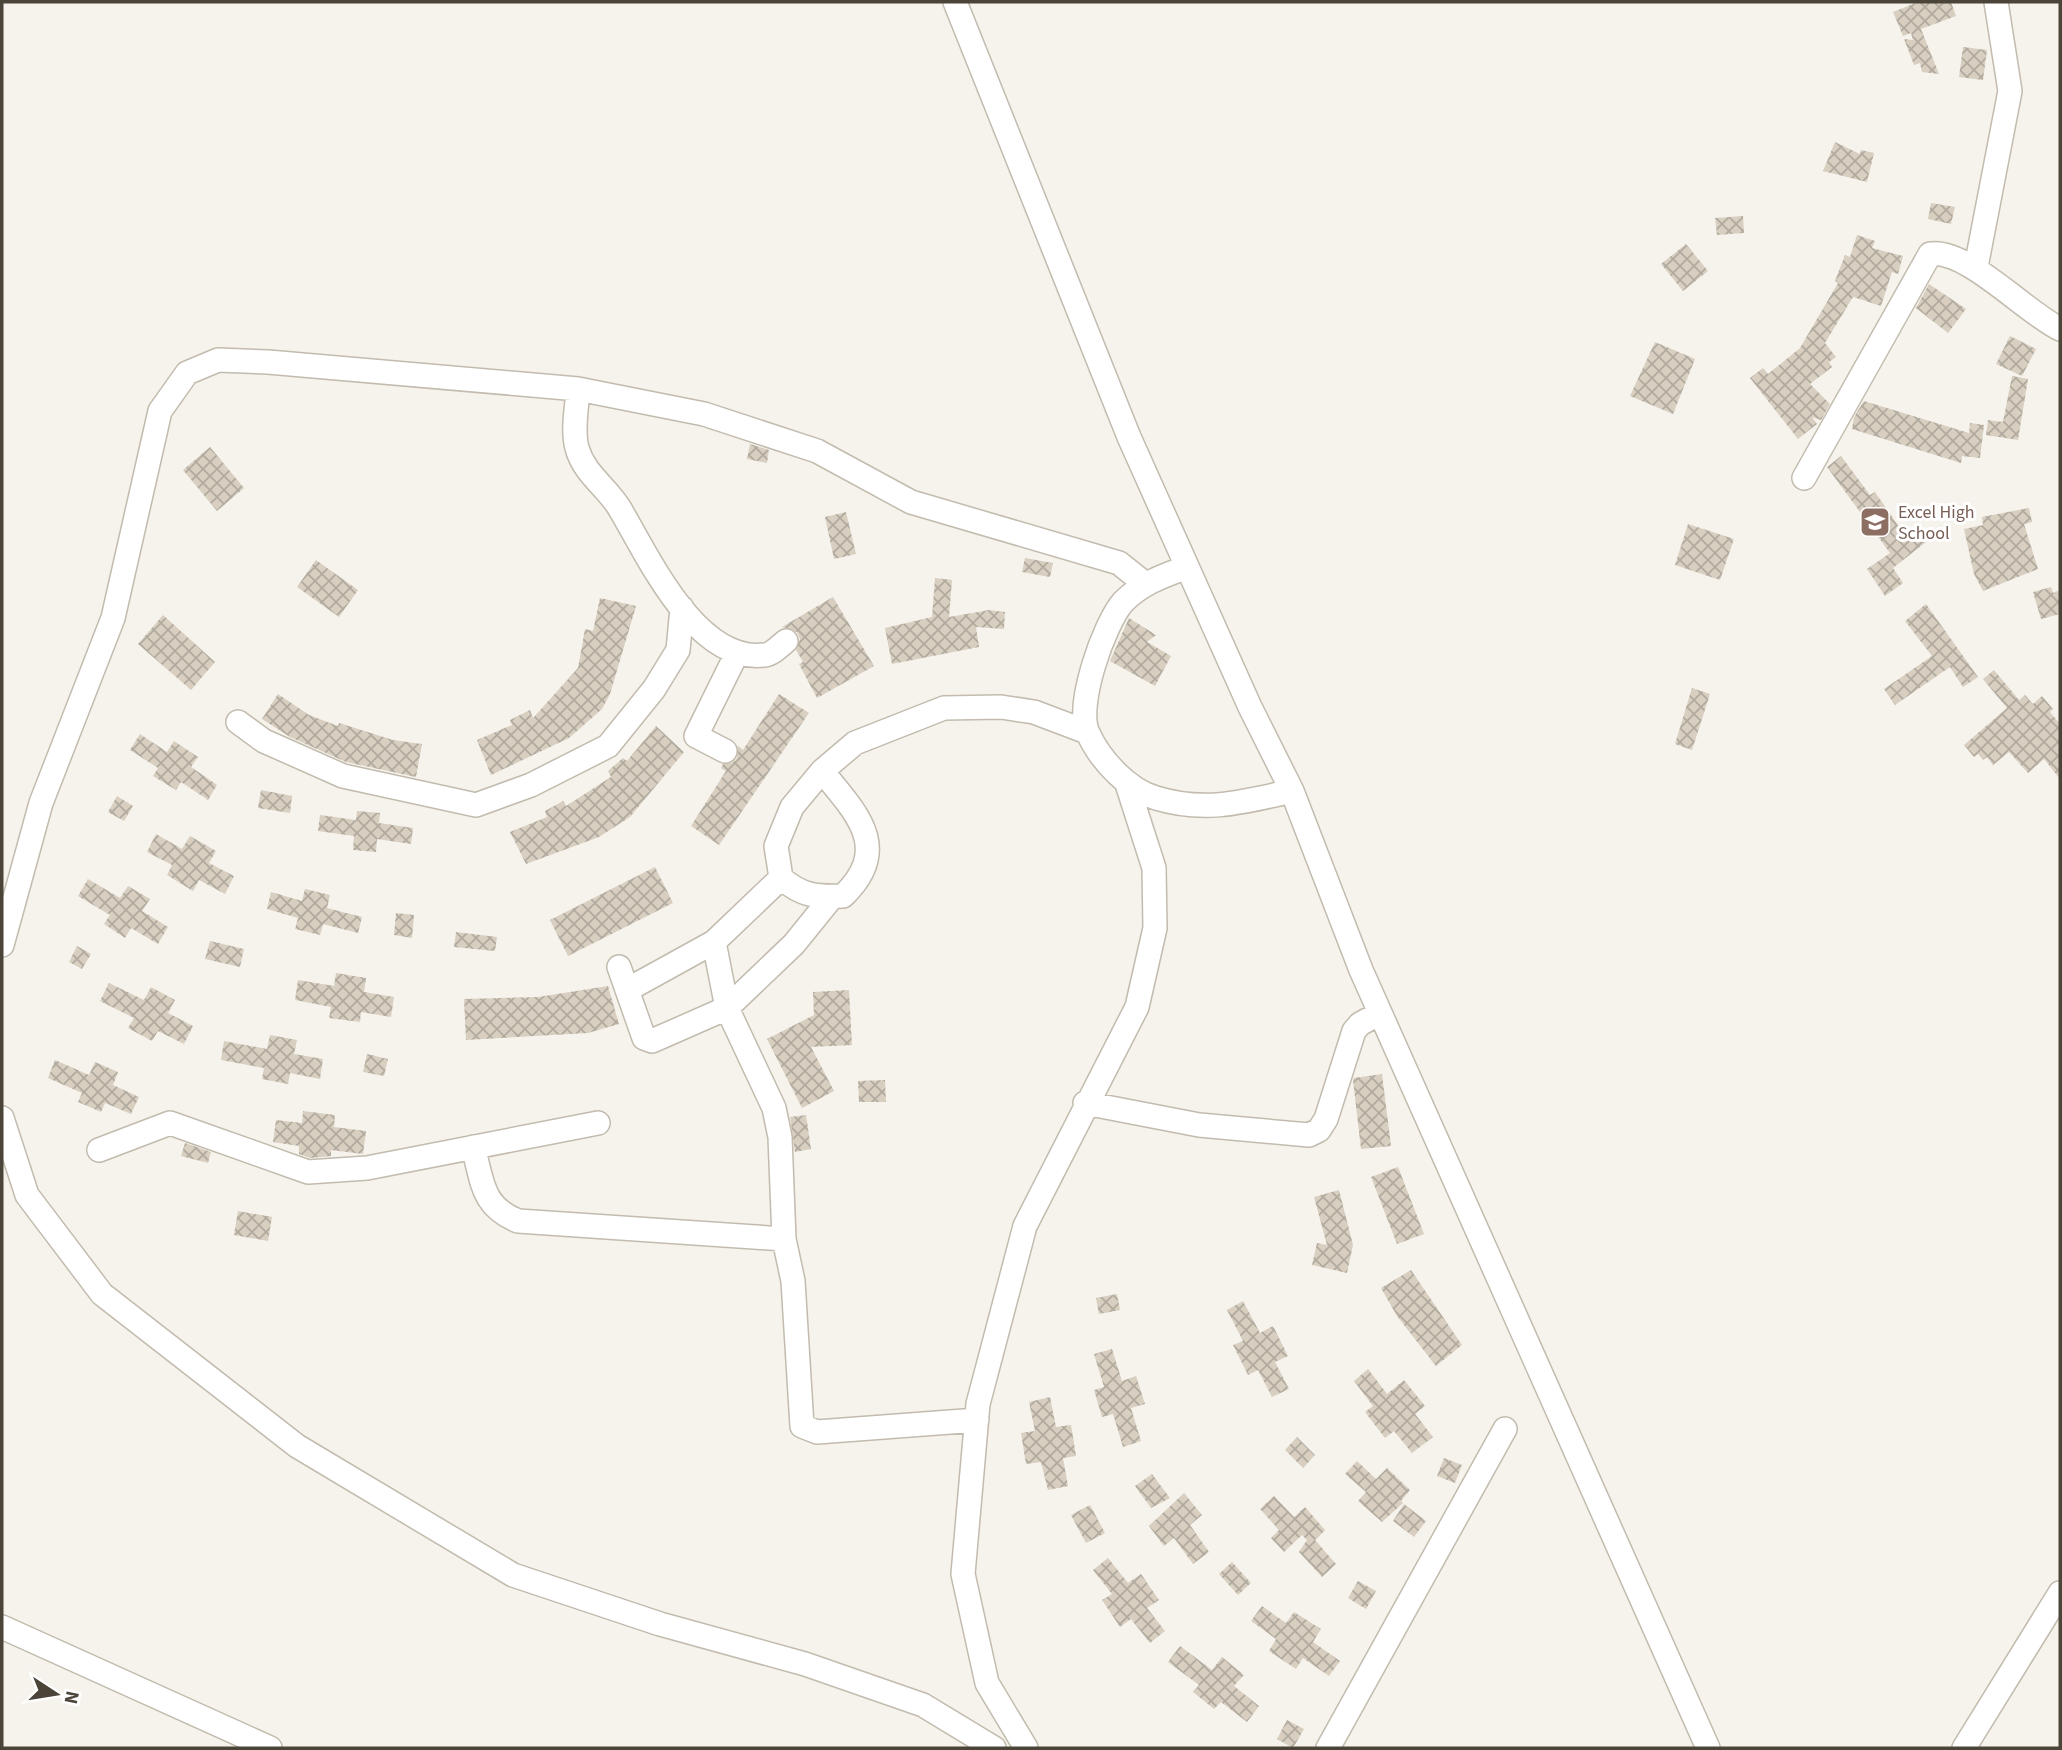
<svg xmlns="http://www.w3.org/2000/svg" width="2062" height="1750" viewBox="0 0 2062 1750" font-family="'Source Sans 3',sans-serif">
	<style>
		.building { fill: url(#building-cross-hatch) }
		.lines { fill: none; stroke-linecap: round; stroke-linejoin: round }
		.minor-casing { stroke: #c2bbae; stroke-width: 26 }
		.minor { stroke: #fff; stroke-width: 23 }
		.labels { text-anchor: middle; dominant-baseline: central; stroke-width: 6; stroke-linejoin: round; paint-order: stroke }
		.education-label { font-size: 18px; fill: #785e54; stroke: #fff; text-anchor: start }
	</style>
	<defs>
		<pattern id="building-cross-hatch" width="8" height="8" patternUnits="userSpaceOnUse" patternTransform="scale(1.75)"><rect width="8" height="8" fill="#d8cfc1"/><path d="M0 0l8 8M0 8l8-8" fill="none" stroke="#b1aa9e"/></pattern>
	</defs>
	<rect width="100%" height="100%" fill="#f6f3ec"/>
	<path class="building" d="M1918,2H1951L1956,16L1921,29L1939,74L1922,72L1920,63L1914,65L1904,39L1913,40L1911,33L1903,36L1893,12Z
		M1963,47L1987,50L1983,80L1959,77Z
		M1835,142L1860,154L1861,150L1874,153L1867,182L1823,171Z
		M1931,203L1955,207L1951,224L1928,219Z
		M1743,216L1744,233L1717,235L1715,218Z
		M1857,235L1875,241L1872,248L1903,256L1898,274L1892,272L1881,306L1853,297L1825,343L1836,357L1829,362L1832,367L1810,384L1830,404L1821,420L1812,417L1817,424L1798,439L1750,378L1763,368L1768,374L1800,348L1838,283L1835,281L1845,255L1850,257Z
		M1686,244L1708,271L1683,291L1661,264Z
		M1929,284L1966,309L1948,333L1916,308Z
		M2010,336L2036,349L2022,376L1996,364Z
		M1655,342L1695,359L1673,414L1630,396Z
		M2012,376L2028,379L2018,440L1986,435L1988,420L2003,422Z
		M1864,401L1969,433L1970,423L1984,425L1980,458L1962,456L1961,463L1852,429L1854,417Z
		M750,444L769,450L767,463L747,459Z
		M210,447L244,488L217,511L183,470Z
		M1841,456L1870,495L1875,492L1908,540L1919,532L1926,542L1893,568L1903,583L1885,596L1867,569L1890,553L1827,467Z
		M2029,508L2032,522L2024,524L2038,569L1983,591L1974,574L1964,529L1983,525L1982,517Z
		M846,512L856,554L834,559L825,517Z
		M1688,524L1734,539L1720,580L1675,565Z
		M1025,558L1053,563L1050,577L1022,572Z
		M316,560L358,590L339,617L297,587Z
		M935,578L952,580L949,617L989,610L1005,612L1004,629L976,627L979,647L892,664L885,628L932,617Z
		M2051,587L2053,593L2060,590V614L2041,619L2033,592Z
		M833,597L874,666L817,698L799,664L803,662L796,650L800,639L797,632L782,627Z
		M600,598L636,606L610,694L602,709L569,738L491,775L477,740L512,725L510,720L530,710L533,718L578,668L585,629L593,631Z
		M1926,604L1978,677L1963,687L1950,667L1895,705L1884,689L1932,656L1905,621Z
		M163,615L215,662L191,690L138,644Z
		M1129,618L1156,635L1147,642L1171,656L1155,686L1110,661Z
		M1994,670L2019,700L2025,695L2033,704L2042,696L2053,709L2050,712L2060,724V779L2044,759L2028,773L2009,752L1993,765L1987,757L1983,760L1978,754L1974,757L1964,745L2007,708L1983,679Z
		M1692,688L1710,694L1692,750L1675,744Z
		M278,694L309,715L338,726L339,723L393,740L422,744L416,777L346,762L290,737L262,719Z
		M779,694L809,713L719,845L691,826L726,771L721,768L723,764L732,763L737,758L738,746L743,750Z
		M656,726L684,752L630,817L599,837L526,864L510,832L547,817L545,811L563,801L566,806L611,777L608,771L623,758L627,761Z
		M140,734L167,752L174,741L198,757L191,767L217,785L208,800L181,782L176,790L153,776L158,768L130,750Z
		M261,790L292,796L290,813L258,808Z
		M117,796L133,806L124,821L108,812Z
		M357,811L380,813L379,823L413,828L411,844L377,839L376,852L353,850L354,836L318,831L320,815L356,820Z
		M156,834L182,849L190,836L216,851L209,863L234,876L225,894L199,880L193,891L167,875L172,865L147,852Z
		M655,867L673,903L568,956L550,920Z
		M88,879L120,898L128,886L150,899L142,911L168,927L158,944L131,928L125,938L104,924L110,915L78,896Z
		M305,889L330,895L327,908L362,917L358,933L323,924L320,935L295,929L298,918L267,909L271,892L302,901Z
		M396,913L414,915L412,938L394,935Z
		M456,932L497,937L495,951L454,947Z
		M210,941L244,949L240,967L205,959Z
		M77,946L91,954L82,969L69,962Z
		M336,973L366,978L364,992L394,997L391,1017L361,1012L360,1022L329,1018L331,1007L295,1000L298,980L334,986Z
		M109,983L144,1000L151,987L175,1000L168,1013L193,1026L184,1044L158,1031L152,1041L128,1028L134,1018L100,1001Z
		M608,986L619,1024L588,1033L466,1040L464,999L538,997Z
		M849,990L852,1045L811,1047L834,1091L802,1108L767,1039L814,1015L813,992Z
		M270,1035L297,1040L294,1054L323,1059L320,1079L290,1073L288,1084L262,1079L264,1068L221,1060L224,1041L267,1049Z
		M367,1054L388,1059L384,1076L363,1072Z
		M55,1060L89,1075L95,1062L118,1072L113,1085L139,1097L131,1114L105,1103L101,1112L78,1102L82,1093L48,1078Z
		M1382,1074L1391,1146L1361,1149L1353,1080L1354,1078Z
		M885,1080L886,1102H859L858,1081Z
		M303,1111L335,1115L334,1127L366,1131L363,1154L331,1150V1156L310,1158L299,1154V1146L273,1142L276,1120L302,1123Z
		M806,1115L811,1149L795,1152L790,1117Z
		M185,1143L211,1152L208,1163L181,1156Z
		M1398,1167L1424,1234L1397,1244L1371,1177Z
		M1339,1190L1353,1245L1347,1273L1312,1265L1317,1243L1327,1245L1314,1197Z
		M238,1211L272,1217L268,1241L234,1235Z
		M1411,1270L1462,1345L1436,1366L1397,1316L1381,1288Z
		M1117,1294L1120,1310L1099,1314L1096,1298Z
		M1243,1301L1260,1333L1273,1326L1288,1356L1275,1362L1289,1389L1272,1397L1258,1370L1248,1375L1233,1345L1243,1341L1227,1310Z
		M1112,1349L1122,1381L1136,1376L1145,1404L1131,1408L1141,1441L1123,1447L1113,1414L1102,1417L1094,1390L1104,1387L1094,1354Z
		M1368,1369L1387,1394L1404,1380L1425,1406L1415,1414L1433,1437L1412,1453L1394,1431L1385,1438L1365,1412L1373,1406L1354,1381Z
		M1050,1397L1056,1427L1071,1425L1076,1456L1063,1458L1068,1486L1048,1490L1041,1462L1026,1464L1021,1433L1035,1431L1029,1402Z
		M1297,1437L1315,1455L1303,1468L1285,1450Z
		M1444,1458L1462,1465L1455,1483L1437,1476Z
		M1357,1461L1376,1479L1387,1468L1410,1490L1401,1501L1403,1503L1382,1522L1358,1501L1366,1492L1345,1474Z
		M1152,1474L1170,1498L1151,1508L1135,1486Z
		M1184,1493L1202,1515L1190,1525L1209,1552L1193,1564L1174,1538L1164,1546L1149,1526Z
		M1274,1496L1294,1517L1305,1507L1325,1530L1315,1540L1336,1564L1322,1577L1299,1552L1307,1540L1302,1535L1284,1552L1271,1538L1279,1530L1260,1509Z
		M1404,1504L1426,1521L1414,1537L1393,1521Z
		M1090,1505L1105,1533L1086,1543L1071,1515Z
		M1108,1558L1128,1583L1141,1574L1159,1600L1147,1608L1165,1631L1150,1643L1131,1619L1120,1627L1102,1600L1112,1594L1093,1570Z
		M1232,1562L1251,1583L1238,1595L1219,1574Z
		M1358,1581L1376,1591L1366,1609L1348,1598Z
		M1262,1606L1286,1623L1294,1612L1321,1629L1313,1642L1340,1661L1329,1676L1303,1658L1296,1669L1269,1651L1276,1639L1251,1621Z
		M1180,1646L1212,1670L1222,1657L1244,1675L1234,1686L1259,1706L1247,1722L1221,1702L1214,1709L1193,1692L1199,1685L1168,1662Z
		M1287,1720L1304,1729L1293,1748L1277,1739Z"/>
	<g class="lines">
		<g class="minor-casing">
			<path id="minor" d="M955,2L1129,437L1250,707L1292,791L1361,970L1708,1748
				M1976,267L2010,91L1996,2
				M1804,478L1930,254C1966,248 2025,312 2060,329
				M1187,567C1163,576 1142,583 1123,602C1104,624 1075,706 1088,733C1100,760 1128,790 1156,798C1205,813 1244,802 1292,791
				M786,641C780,646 771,655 764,655C696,663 648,556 620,509C607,487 584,474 577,448C572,430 577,407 578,389L704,414L817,451L911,502L1119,563L1144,583
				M238,722L264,741L343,776L476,805L531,785L608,746L654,689L678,650L682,608
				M725,751L696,736L737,653
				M822,771C856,813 893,848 843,896C816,897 802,896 781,878L776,846L792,807L822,771L855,743L944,708L1001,707L1034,712L1087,732
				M714,942L727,1008L774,1108L780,1137L784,1239L793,1281L802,1426L817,1432L977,1420
				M2,945L41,803L113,618L160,411L187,373L218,360L268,362L578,389
				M619,967L644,1038L652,1041L727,1008L794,944L832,897
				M627,990L714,942L781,878
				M1085,1103L1199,1125L1309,1135L1319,1130L1326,1119L1354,1031L1360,1024L1380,1013
				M2,1118L27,1195L102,1294L297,1446L513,1575L660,1624L805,1664L923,1705L994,1748
				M473,1147C483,1182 481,1206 518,1221L784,1239
				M99,1150L170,1123L308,1172L367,1168L598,1123
				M2,1627L270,1748
				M1026,1748L987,1683L963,1574L978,1404L1025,1226L1137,1007L1155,928L1154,868L1127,784
				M1328,1748L1505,1429
				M1964,1748L2060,1593"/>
		</g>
		<use href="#minor" class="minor"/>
	</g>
	<defs>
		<g id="school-square" transform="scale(1.575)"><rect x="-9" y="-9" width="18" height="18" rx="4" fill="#8d6e63" stroke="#fff"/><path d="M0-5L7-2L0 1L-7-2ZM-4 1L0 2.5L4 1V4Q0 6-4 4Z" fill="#fff"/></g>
	</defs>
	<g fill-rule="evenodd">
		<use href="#school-square" x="1875" y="522"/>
	</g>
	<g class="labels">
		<g class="education-label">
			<text x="1898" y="512">Excel High<tspan x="1898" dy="21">School</tspan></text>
		</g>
	</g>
	<rect width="2062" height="1750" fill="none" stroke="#4b4439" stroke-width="7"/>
	<g transform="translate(56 1694) rotate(102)" stroke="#ffffff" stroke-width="5" paint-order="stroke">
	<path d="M0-5L12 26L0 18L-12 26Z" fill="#4b4439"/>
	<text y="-10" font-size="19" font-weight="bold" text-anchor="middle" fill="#4b4439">N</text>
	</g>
</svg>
